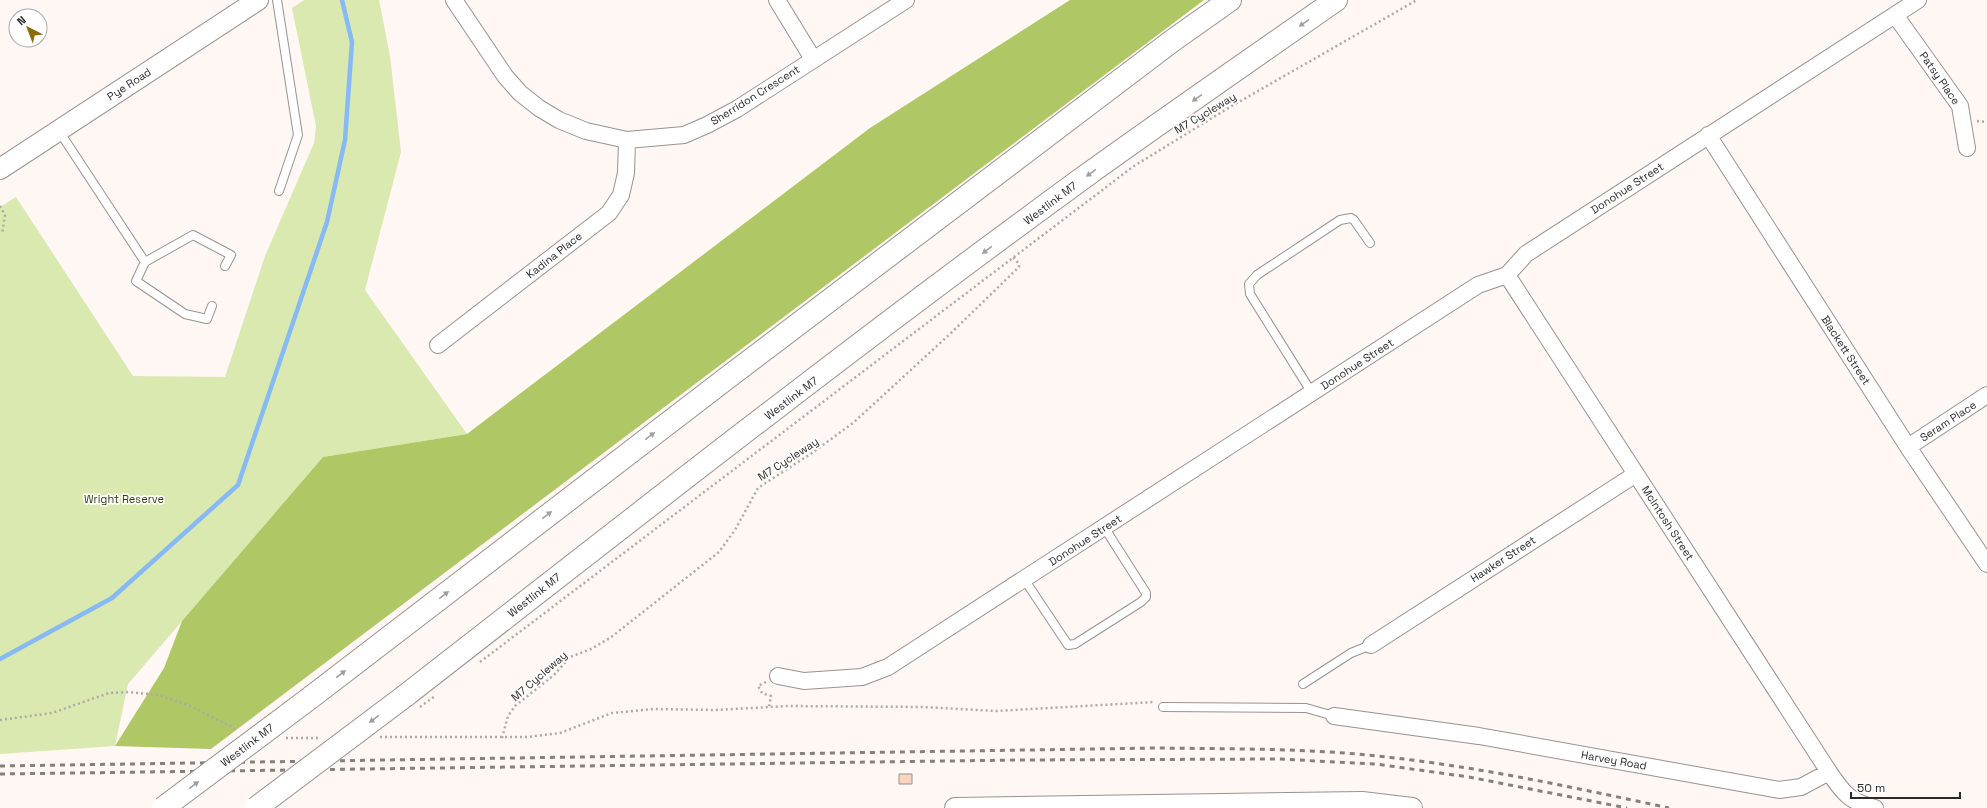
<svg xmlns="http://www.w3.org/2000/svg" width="1987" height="808" viewBox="0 0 1987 808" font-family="'Space Grotesk',sans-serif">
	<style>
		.green { fill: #d9e9af }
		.forest { fill: #b0c765 }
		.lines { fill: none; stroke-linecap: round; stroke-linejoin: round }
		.stream { stroke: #87b9f5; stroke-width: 4.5 }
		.building { fill: #f9d5bf; stroke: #96918d }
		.service-casing { stroke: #999390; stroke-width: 10 }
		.minor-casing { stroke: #999390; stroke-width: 18 }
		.tertiary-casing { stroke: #999390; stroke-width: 22 }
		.motorway-casing { stroke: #999390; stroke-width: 24 }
		.path { stroke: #afaaa8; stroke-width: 2.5; stroke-dasharray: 2 3; stroke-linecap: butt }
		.service { stroke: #fff; stroke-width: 8 }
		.minor { stroke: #fff; stroke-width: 16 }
		.tertiary { stroke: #fff; stroke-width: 20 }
		.motorway { stroke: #fff; stroke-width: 22 }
		.rail { stroke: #84807e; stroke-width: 3; stroke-dasharray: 5 5; stroke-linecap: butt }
		.motorway-bridge-casing { stroke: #999390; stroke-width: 24; stroke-linecap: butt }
		.path-bridge { stroke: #afaaa8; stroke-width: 2.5; stroke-dasharray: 2 3; stroke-linecap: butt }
		.motorway-bridge { stroke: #fff; stroke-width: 22 }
		.oneway { fill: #a09f9e }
		.labels { text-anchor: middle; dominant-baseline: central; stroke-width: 3.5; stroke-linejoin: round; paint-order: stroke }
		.street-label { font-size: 11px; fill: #2b2928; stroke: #fff }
		.park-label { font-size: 11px; fill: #333c13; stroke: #fff }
	</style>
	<rect width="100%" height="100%" fill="#fef7f4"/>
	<path class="green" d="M304,0H379L390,56L401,152L365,290L467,434L323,457L128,684L115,746L0,754V207L16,197L133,376L225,377L265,256L314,143L316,126L292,8Z"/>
	<path class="forest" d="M1070,0H1204L211,749L115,746L164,668L182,621L323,457L467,434L870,128Z"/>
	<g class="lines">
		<path class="stream" d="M0,659L112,598L238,485L327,222L345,140L352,42L342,0"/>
	</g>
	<path class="building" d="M899,774H912V784H899Z"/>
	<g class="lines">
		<g class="service-casing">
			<path id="service" d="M277,0L298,135L279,191
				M59,131L145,262L136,281L185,314L207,319L212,306
				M145,262L193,235L231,255L225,266
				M1312,393L1250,294L1249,284L1257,275L1340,220L1351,218L1354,220L1370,243
				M1024,579L1068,645L1075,644L1141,602L1146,597V593L1104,527
				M1303,684L1351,653L1371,645
				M1163,707L1306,708L1334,716"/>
		</g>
		<g class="minor-casing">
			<path id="minor" d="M454,0L505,76L520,93L539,108L559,120L586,131L627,140L684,135L707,125L737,109L906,0
				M777,0L813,59
				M1895,15L1960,106L1967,148
				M1708,135L1908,447L1987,564
				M1507,275L1829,772C1843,793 1850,802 1875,808
				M438,345L609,213L621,195L626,173L627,140
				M1908,447L1987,395
				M1371,645L1636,474
				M778,676L804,681L862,677L888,667L1478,285L1507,275L1526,254L1918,0
				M1334,716L1479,736L1779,790L1801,787L1829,772"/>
		</g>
		<g class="tertiary-casing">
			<path id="tertiary" d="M0,169L258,0
				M955,808L1362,802L1412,808"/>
		</g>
		<g class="motorway-casing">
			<path id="motorway" d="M405,696C631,520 856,343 1087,175C1169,116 1253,58 1336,0
				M310,698L727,378L1172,41L1230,0"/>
		</g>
		<path class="path" d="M1977,121L1987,122
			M0,206L5,215L2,234
			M480,662L1134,166L1230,107L1417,0
			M766,682L758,686L762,693L771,696L769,707
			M0,720L52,713L109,693L129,692L158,695L188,705L238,730
			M380,737H527L560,733L612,713L653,709L715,710L788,706L923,707L996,711L1154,702
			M286,738H319
			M502,738L508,716L515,706L554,675L570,657L591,649L610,638L719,552L735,530L758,488L812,453L853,423L950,334L1019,267V264L1013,257"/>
		<use href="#service" class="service"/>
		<use href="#minor" class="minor"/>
		<use href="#tertiary" class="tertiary"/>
		<use href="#motorway" class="motorway"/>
		<path class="rail" d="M0,766L1156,748C1229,749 1304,748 1377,756C1475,766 1572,787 1669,808
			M0,774L1019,760L1278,759L1376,764L1469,777L1627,808"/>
		<g class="motorway-bridge-casing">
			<path id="motorway-bridge" d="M163,808L310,698
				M256,808L405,696"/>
		</g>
		<path class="path-bridge" d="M420,707L435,696"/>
		<use href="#motorway-bridge" class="motorway-bridge"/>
	</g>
	<defs><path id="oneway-solid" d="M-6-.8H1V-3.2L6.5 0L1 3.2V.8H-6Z"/></defs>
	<g class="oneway">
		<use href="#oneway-solid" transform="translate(1304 23) rotate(145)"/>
		<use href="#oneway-solid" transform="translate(1197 98) rotate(145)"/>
		<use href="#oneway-solid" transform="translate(1091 173) rotate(144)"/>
		<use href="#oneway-solid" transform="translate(987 250) rotate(143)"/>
		<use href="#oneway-solid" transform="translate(650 436) rotate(-37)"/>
		<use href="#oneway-solid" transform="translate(547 515) rotate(-37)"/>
		<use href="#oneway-solid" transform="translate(444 595) rotate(-38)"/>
		<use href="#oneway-solid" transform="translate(341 674) rotate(-38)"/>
		<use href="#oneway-solid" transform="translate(374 719) rotate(143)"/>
		<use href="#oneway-solid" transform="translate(194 785) rotate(-37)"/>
	</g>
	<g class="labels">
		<g class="street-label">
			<text transform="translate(1940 78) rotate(55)">Patsy Place</text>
			<text transform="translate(129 84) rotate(-33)">Pye Road</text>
			<text transform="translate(755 95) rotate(-32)">Sherridon Crescent</text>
			<text transform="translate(1205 113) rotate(-31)">M7 Cycleway</text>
			<text transform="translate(1627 188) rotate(-33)">Donohue Street</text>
			<text transform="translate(1050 203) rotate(-37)">Westlink M7</text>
			<text transform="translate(554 255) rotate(-38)">Kadina Place</text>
			<text transform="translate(1846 350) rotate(57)">Blackett Street</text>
			<text transform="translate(1357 364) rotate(-33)">Donohue Street</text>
			<text transform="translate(791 398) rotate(-37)">Westlink M7</text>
			<text transform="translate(1948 421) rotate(-33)">Seram Place</text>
			<text transform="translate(788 459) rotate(-33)">M7 Cycleway</text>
			<text transform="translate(1668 523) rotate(57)">McIntosh Street</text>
			<text transform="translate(1085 540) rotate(-33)">Donohue Street</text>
			<text transform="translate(1503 559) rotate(-33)">Hawker Street</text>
			<text transform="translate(534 595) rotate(-38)">Westlink M7</text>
			<text transform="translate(539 676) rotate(-41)">M7 Cycleway</text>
			<text transform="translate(247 745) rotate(-37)">Westlink M7</text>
			<text transform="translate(1614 760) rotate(10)">Harvey Road</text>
		</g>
		<g class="park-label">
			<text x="124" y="499">Wright Reserve</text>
		</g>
	</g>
	<g transform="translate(28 28) rotate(318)"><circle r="19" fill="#ffffff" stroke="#aaa9a9"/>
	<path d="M0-3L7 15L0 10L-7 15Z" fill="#8c6a0b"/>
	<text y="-6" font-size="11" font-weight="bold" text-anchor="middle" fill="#2b2928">N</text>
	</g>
	<path d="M1851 792v6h109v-6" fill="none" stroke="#2b2928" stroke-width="2"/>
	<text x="1857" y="792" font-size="12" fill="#2b2928" stroke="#ffffff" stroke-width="3" paint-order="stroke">50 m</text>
</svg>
